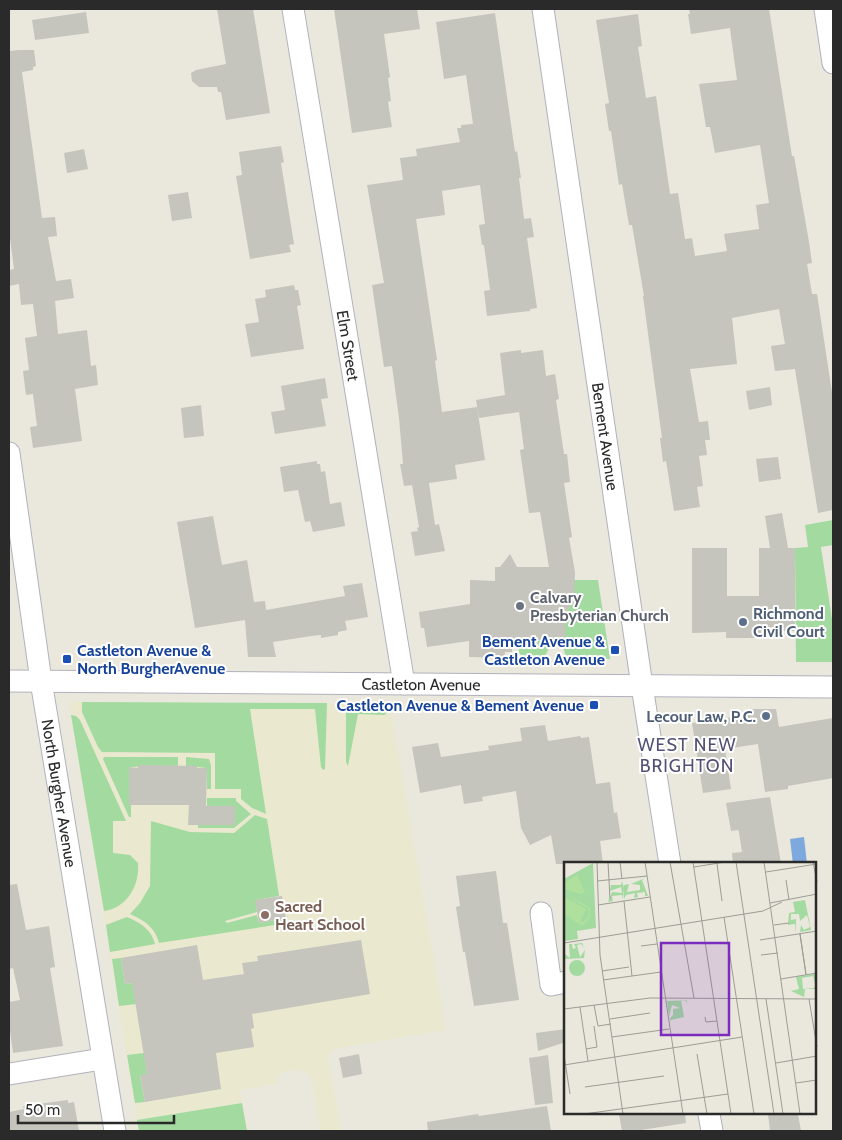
<svg xmlns="http://www.w3.org/2000/svg" width="842" height="1140" viewBox="0 0 842 1140" font-family="Cabin,sans-serif">
	<style>
		.education { fill: #eae8cf }
		.green { fill: #a3daa0 }
		.water { fill: #7da9df }
		.building { fill: #c5c4bd }
		.lines { fill: none; stroke-linecap: round; stroke-linejoin: round }
		.minor-casing { stroke: #b2b1bc; stroke-width: 23 }
		.minor { stroke: #fff; stroke-width: 21 }
		.worship-dot { fill: #6b7280; stroke: #fff; stroke-width: 2 }
		.service-dot { fill: #5c6f8a; stroke: #fff; stroke-width: 2 }
		.transit-dot { fill: #1a4fb4; stroke: #fff; stroke-width: 2 }
		.education-dot { fill: #8d6e63; stroke: #fff; stroke-width: 2 }
		.labels { text-anchor: middle; dominant-baseline: central; stroke-width: 4; stroke-linejoin: round; paint-order: stroke }
		.street-label { font-size: 16px; fill: #2a2a2a; stroke: #fff }
		.worship-label { font-size: 16px; font-weight: bold; fill: #5b616d; stroke: #fff; text-anchor: start }
		.service-label { font-size: 16px; font-weight: bold; fill: #4e5e75; stroke: #fff; text-anchor: start }
		.transit-label { font-size: 16px; font-weight: bold; fill: #164399; stroke: #fff; text-anchor: end }
		.education-label { font-size: 16px; font-weight: bold; fill: #785e54; stroke: #fff; text-anchor: start }
		.neighbourhood-label { font-size: 18px; letter-spacing: 1px; fill: #535075; stroke: #fff }
		.inset-road { fill: none; stroke: #9d9c95; stroke-width: 1 }
		.view { fill: #7b2cbf; fill-opacity: 0.15; stroke: #7b2cbf; stroke-width: 2.5 }
		.inset-edge { fill: none; stroke: #2a2a2a; stroke-width: 2.5 }
	</style>
	<rect width="100%" height="100%" fill="#eae8dd"/>
	<path class="education" d="M69,702L390,704L446,1030L335,1049L331,1051L328,1057L329,1062L341,1131H320L312,1080L308,1073L294,1070L283,1072L279,1076L277,1084L240,1090L247,1131H139Z"/>
	<path class="green" d="M833,520V545L821,547L833,626V662H796L795,548L808,547L805,525Z
		M567,580H598L610,659H572L565,654L561,640H565L551,611H566L574,602V586Z
		M519,640L549,641C549,645 549,650 546,654C541,662 524,660 519,653Z
		M82,702L327,703L325,769L323,770L321,767L315,709H250L266,814L252,808L241,799V789H215V753L102,752L98,747L82,712Z
		M346,704H387L386,714L384,715L358,714L348,766L346,762Z
		M71,715L76,716L80,720L126,821H113V853L130,855L138,863C140,885 127,908 104,911Z
		M104,757H178V766L129,767V805H131V817H129L103,759Z
		M186,757L209,759L211,765V789H207V768L186,766Z
		M207,798H236V801L251,814L234,828H198V825H235V806H207Z
		M255,815L267,819L279,896L256,900L257,912L225,921L227,923L257,915L259,923L286,918L281,924L159,943C155,927 145,921 130,914L140,903L150,886L151,821L190,832L234,833Z
		M127,917C141,923 151,929 155,944L110,952L106,925Z
		M121,958L125,984L133,983L136,1004L119,1006L112,959Z
		M144,1053L147,1074L140,1076L145,1102L135,1103L127,1055Z
		M242,1103L247,1131H139L137,1120Z"/>
	<path class="water" d="M804,837L807,864H793L790,839Z"/>
	<path class="building" d="M217,9H253L270,113L226,120L221,92H218L217,87H199L192,81L191,73L196,70L226,64Z
		M334,9H417L420,29L384,34L390,77L388,78L391,101L388,102L392,127L352,133Z
		M689,9H769L792,156H794L809,242L812,263L807,264L812,294H817L833,399V510L818,513L795,369L775,371L771,346L785,344L779,309L732,318L737,364L690,369L699,422L708,421L710,440H705L707,455L699,456L703,486L697,487L700,507L674,511L666,461L663,462L660,438H662L643,296H644L632,225H629L622,184L619,185L611,131H609L605,104L609,103L596,20L638,14L642,46L638,47L646,98L656,96L670,194L678,193L685,239L692,238L695,256L727,251L724,234L759,229L756,205L769,203L760,145L715,153L710,127H706L699,84L737,80L731,36L730,28L691,34L688,14H690Z
		M86,12L89,33L35,40L32,20Z
		M495,13L515,152L517,151L521,178H519L524,219L531,218L534,237L527,238L537,308L530,309V311L487,316L484,291L490,290L484,245H482L479,225L485,224L480,185L442,191L445,215L416,219L437,360L435,361L442,412L477,407L485,460L455,465L457,479L429,483L435,525L439,524L445,551L415,556L411,532L418,531L417,528L419,527L412,485L404,486L400,464H403L399,418L392,366L384,367L372,285L384,283L367,185L403,180L400,158L417,156L416,149L460,142L457,128H461V125L473,124L466,75L444,79L436,22Z
		M19,50H34L36,66L33,67V70L22,72L42,218L55,217L57,236L48,237L56,281L71,279L74,298L55,301L58,334L87,330L91,366L96,365L98,385L75,389L82,441L33,448L30,427L37,426L33,394L26,395L23,371L29,370L25,338L37,336L33,304L21,305L19,284L9,286V270L14,269L9,231V51Z
		M281,146L284,162L281,163L294,244L289,245L291,252L250,259L236,176L242,175L239,152Z
		M84,149L88,169L67,173L64,153Z
		M188,192L192,218L172,221L168,195Z
		M294,285L295,290H298L301,305L297,306L304,349L251,357L245,324L259,322L255,299L266,297L265,290Z
		M521,350V353L543,350L546,376L555,374L559,399L556,400L564,454H567L570,482L564,483L572,537L569,538L575,572L574,602L565,612V640H512V652H505L504,658L469,657V641L427,647L424,628H421L419,612L470,604V580L495,581V567H500L510,554L517,567H549L540,512L529,513L520,450L524,449L519,412L479,418L476,400L505,395L500,353Z
		M325,378L328,398L321,399L326,426L275,434L271,412L285,410L281,386Z
		M770,387L772,405L749,410L746,391Z
		M201,405L204,436L184,438L181,408Z
		M778,457L781,479L759,482L756,459Z
		M317,461V464H320L321,472L325,471L330,504L341,502L345,526L313,532L310,521L305,522L298,490L284,492L280,467Z
		M782,513L788,548H795V631H761V638H726V632L692,633V548H727V596H759V548H770L765,516Z
		M213,516L222,565L247,560L254,602L265,601L266,610L345,596L343,586L362,583L368,617L345,621L347,630L338,632V635L321,638V635L311,636L273,642L276,657H248L245,620L195,628L177,522Z
		M752,709H776L779,727L833,718V778L788,786V789L765,792L758,744L725,749L731,789L703,793L692,723L753,714Z
		M545,725L548,741L580,736L581,738L589,737L596,784L610,782L614,813L617,812L621,838L600,841L603,864H556L551,835L530,845L521,828L516,791L482,797L483,801L464,804L461,785L420,793L412,747L438,743L441,757L489,750L488,746L522,741L520,728Z
		M138,765L197,766V768H207L206,806H235V825H188L189,805H129V767L138,768Z
		M770,797L781,864H733L732,853L742,852L739,832L738,830L731,831L726,803Z
		M496,871L503,923H507L519,1000L474,1006L465,952H463L456,907L460,906L456,876Z
		M17,884L26,930L49,926L55,967L50,968L63,1046L13,1053L9,1024V1002L20,1000L13,968L9,969V885Z
		M282,896L286,918L259,923L255,900Z
		M361,940L370,994L252,1014L254,1028L251,1029L254,1047L216,1053L221,1089L145,1102L140,1075L147,1074L132,983L125,984L121,958L197,945L203,980L244,974L242,963L258,961L257,956Z
		M566,1029V1042L538,1051L536,1033Z
		M359,1054L362,1074L343,1078L339,1058Z
		M548,1055L553,1103L535,1105L529,1058Z
		M68,1100V1103L74,1102L79,1131H9V1112L24,1109L23,1106Z
		M547,1106L551,1131H428L427,1122L478,1114L479,1116Z
		M619,1114H685L686,1123L635,1131H622Z
		M768,1114H798L801,1131H770Z"/>
	<g class="lines">
		<g class="minor-casing">
			<g id="minor">
				<path id="s1" d="M293,9L404,684"/>
				<path id="s2" d="M543,9L642,686L670,864"/>
				<path d="M825,9L833,63"/>
				<path id="s3" d="M9,453L41,681L115,1131"/>
				<path id="s4" d="M9,681L833,687"/>
				<path d="M541,913L551,985L566,982"/>
				<path d="M9,1074L102,1059"/>
				<path d="M709,1114L712,1131"/>
			</g>
		</g>
		<use href="#minor" class="minor"/>
	</g>
	<circle class="worship-dot" cx="520" cy="606" r="5"/>
	<g class="service-dot">
		<circle cx="743" cy="622" r="5"/>
		<circle cx="766" cy="716" r="5"/>
	</g>
	<g class="transit-dot">
		<rect x="610" y="645" width="10" height="10" rx="2.5"/>
		<rect x="62" y="654" width="10" height="10" rx="2.5"/>
		<rect x="589" y="700" width="10" height="10" rx="2.5"/>
	</g>
	<circle class="education-dot" cx="265" cy="915" r="5"/>
	<g class="labels">
		<g class="street-label">
			<text stroke="none"><textPath href="#s1" startOffset="341">Elm Street</textPath></text>
			<text stroke="none"><textPath href="#s2" startOffset="432">Bement Avenue</textPath></text>
			<text stroke="none"><textPath href="#s4" startOffset="412">Castleton Avenue</textPath></text>
			<text stroke="none"><textPath href="#s3" startOffset="344">North Burgher Avenue</textPath></text>
		</g>
		<g class="worship-label">
			<text x="530" y="597">Calvary<tspan x="530" dy="18">Presbyterian Church</tspan></text>
		</g>
		<g class="service-label">
			<text x="753" y="613">Richmond<tspan x="753" dy="18">Civil Court</tspan></text>
			<text x="756" y="716" text-anchor="end">Lecour Law, P.C.</text>
		</g>
		<g class="transit-label">
			<text x="605" y="641">Bement Avenue &amp;<tspan x="605" dy="18">Castleton Avenue</tspan></text>
			<text x="77" y="650" text-anchor="start">Castleton Avenue &amp;<tspan x="77" dy="18">North BurgherAvenue</tspan></text>
			<text x="584" y="705">Castleton Avenue &amp; Bement Avenue</text>
		</g>
		<g class="education-label">
			<text x="275" y="906">Sacred<tspan x="275" dy="18">Heart School</tspan></text>
		</g>
		<g class="neighbourhood-label">
			<text x="687" y="745">WEST NEW<tspan x="687" dy="21">BRIGHTON</tspan></text>
		</g>
	</g>
	<g transform="translate(564 862)">
		<rect width="252" height="252" fill="#eae8dd"/>
		<path d="M29,1L32,66L13,69L14,77L0,79V17ZM81,16L78,18L84,34H81V30L73,31L74,35L70,36L71,31L62,33L60,37V27L59,37L58,33L48,34L49,39L44,40L48,30L58,31L57,25L46,29L47,23H57L58,19L60,26V19V23L65,22L63,30L76,28V23L67,22ZM241,38L247,68L236,70L237,63L240,68L246,65L243,53L236,59L235,52H227V58L232,57V71L231,62L224,63L225,51L231,50L229,40ZM18,81L20,86L17,82L13,83L16,95L21,88L20,96L1,97V92L6,96L5,82H8L9,87L12,86L10,82ZM5 106a8 8 0 1 1 16 0a8 8 0 1 1-16 0ZM251,112V122L249,114L238,116L239,127L250,126L252,123V127H241L240,135L227,129L235,127L232,115ZM117,138L120,155L107,158V162L106,156L109,153V147L116,146L108,143L105,155L103,139L123,138V143L122,138Z" fill="#a3daa0"/>
		<path d="M13,13L21,30L17,32L0,27V21ZM0,30L26,46V56L18,64L0,52L19,60L25,55L24,46L3,36L17,42ZM0,35L22,47L16,59L0,51Z" fill="#b0e09d"/>
		<path class="inset-road" d="M33,0L36,93L59,252M44,0L46,37M56,0L58,17M81,0L119,252M106,0L130,136M129,0L167,252M172,0L210,252M200,0L236,252M249,0L253,20M153,2L158,39M130,5L161,0M202,10L253,2M222,18L225,38M33,19L83,14M60,39L68,114M206,41L253,32M34,43L86,35M160,55L190,252M210,63L225,61M236,72L242,113M236,72L242,112M196,78L253,69M0,81L199,49L218,40M77,84L93,82M197,93L214,91M38,109L65,105M217,117L253,111M39,118L97,110M202,137L219,252M245,137L253,185M30,143L34,164L47,162M16,145L24,199M0,147L86,136L253,137M141,155L142,160L153,159M46,157L86,151M48,175L105,167M22,187L33,185L30,164M133,192L143,252M0,193L6,232M212,201L253,194M0,203L178,175M232,221L253,218M21,225L100,214M20,252L164,232"/>
		<path class="view" d="M97,81H165V173H97Z"/>
		<rect width="252" height="252" class="inset-edge"/>
	</g>
	<rect width="842" height="1140" fill="none" stroke="#2a2a2a" stroke-width="20"/>
	<path d="M18 1115v8h156v-8" fill="none" stroke="#2a2a2a" stroke-width="2.5"/>
	<text x="25" y="1115" font-size="15" fill="#2a2a2a" stroke="#ffffff" stroke-width="4" paint-order="stroke">50 m</text>
</svg>
